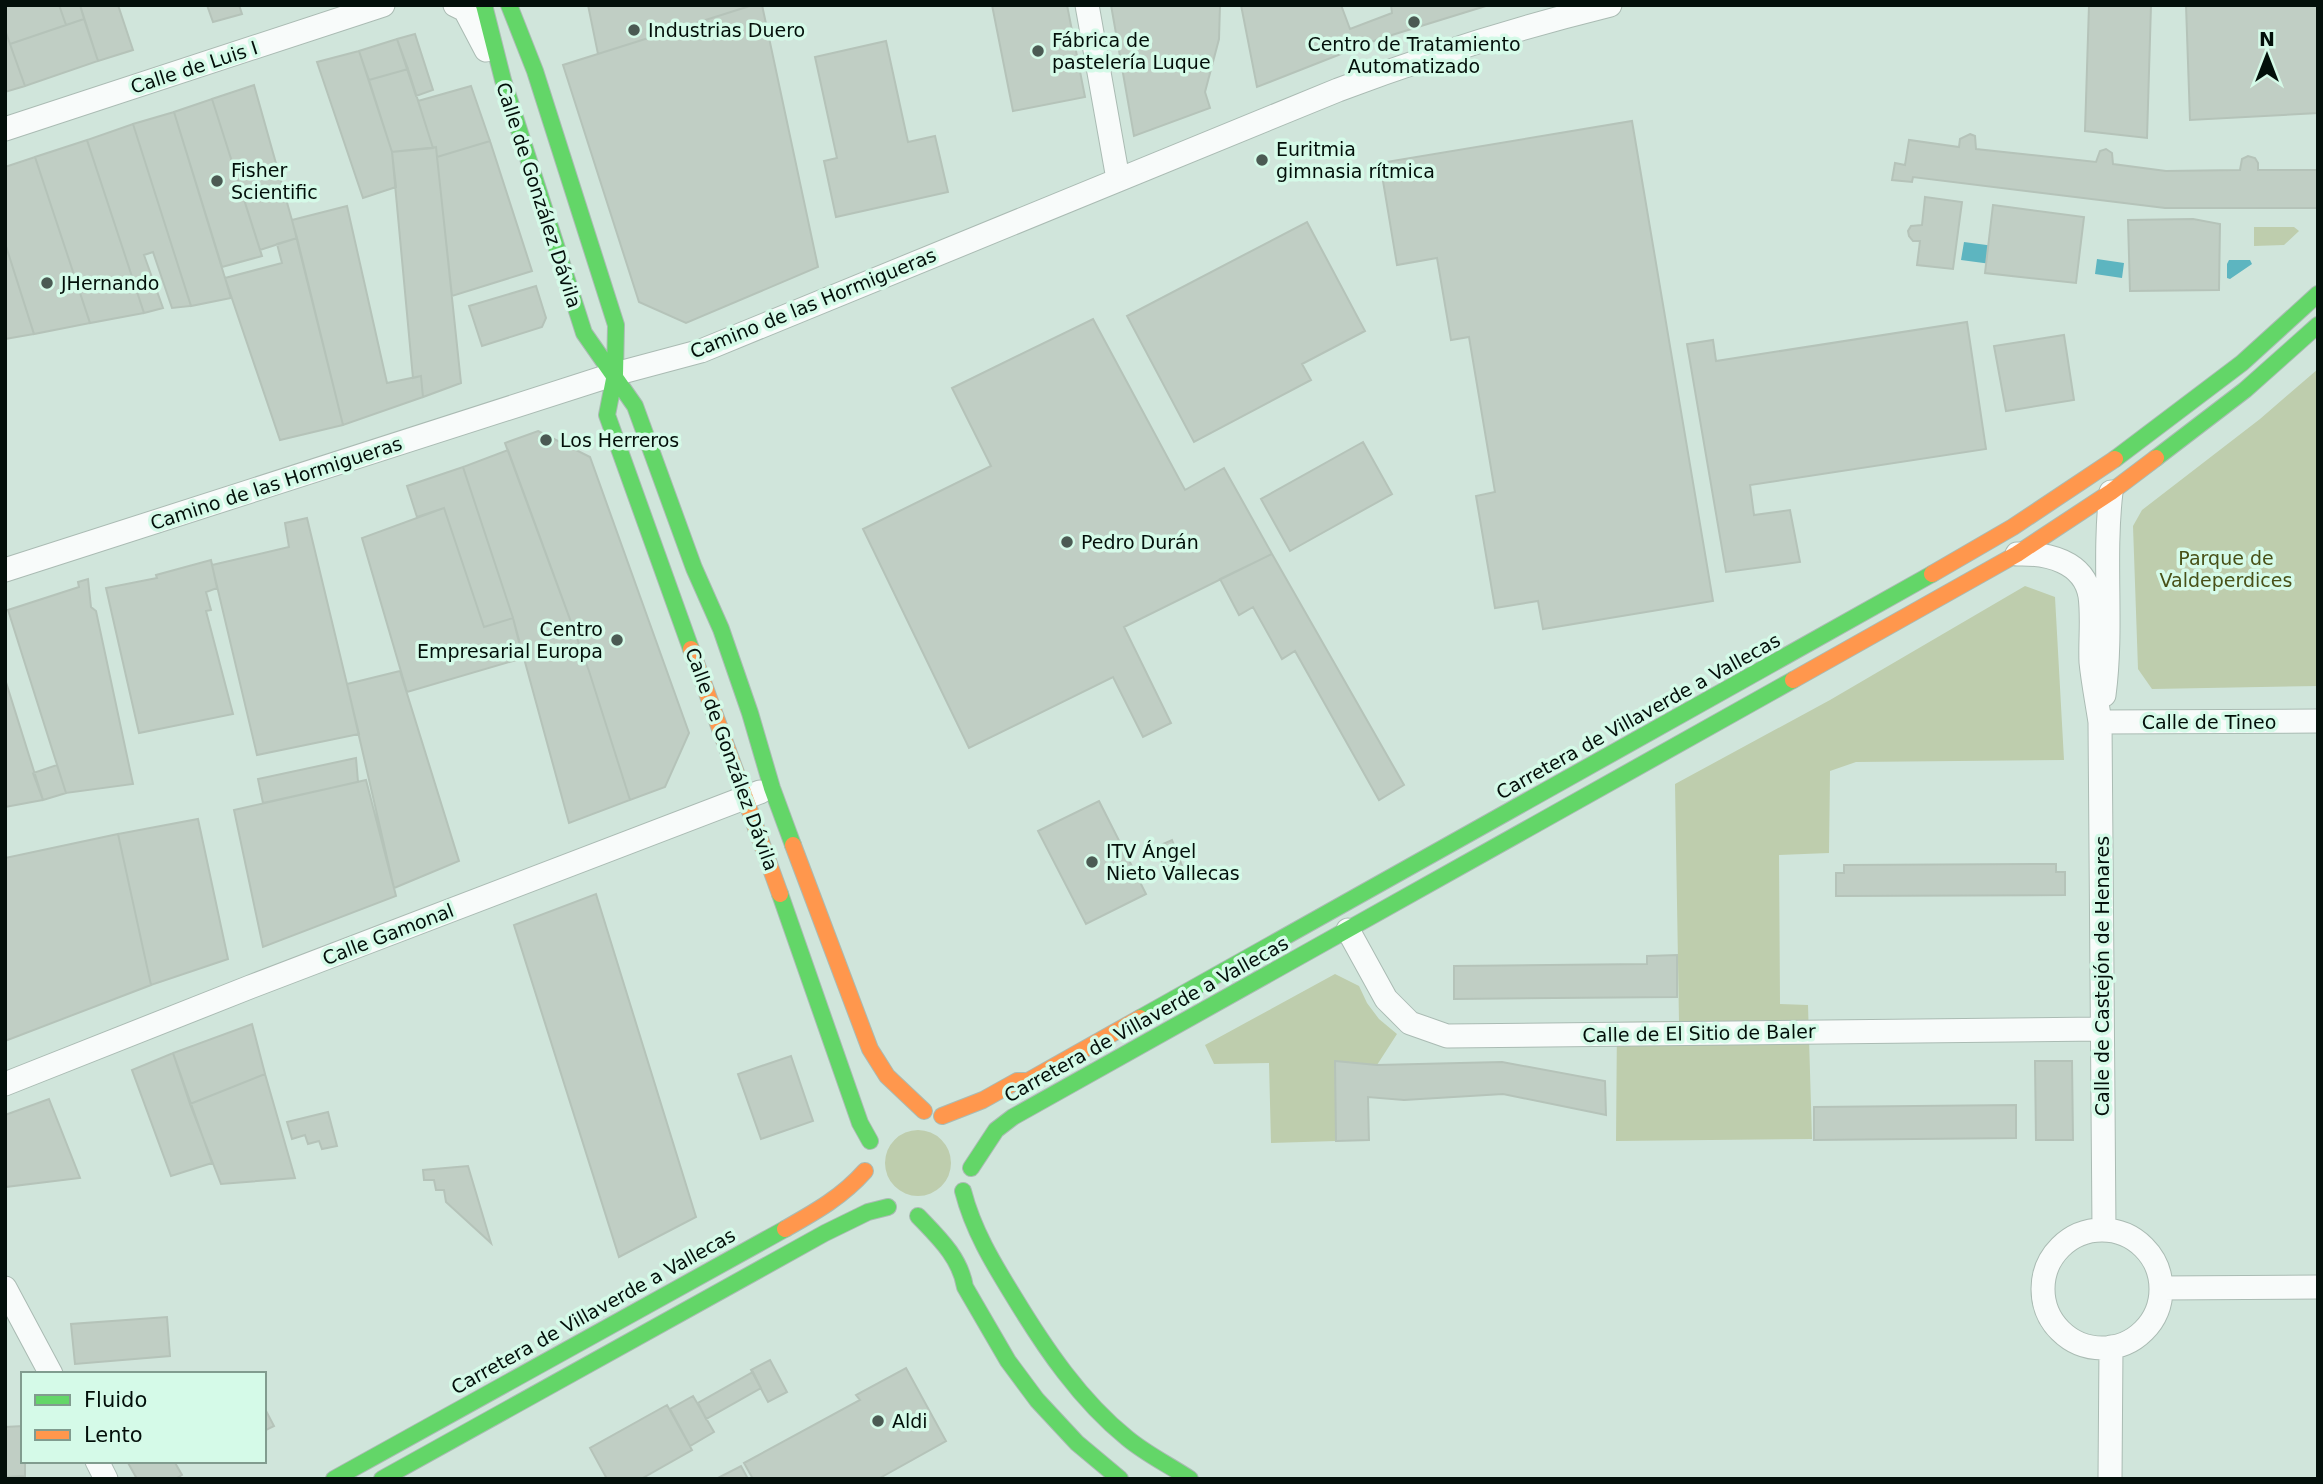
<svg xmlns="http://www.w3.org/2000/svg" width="2323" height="1484" viewBox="0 0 2323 1484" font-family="'DejaVu Sans',sans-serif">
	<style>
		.green { fill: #becdad }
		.water { fill: #5db5c0 }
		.building { fill: #c0cec4; stroke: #b5c3b9; stroke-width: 2 }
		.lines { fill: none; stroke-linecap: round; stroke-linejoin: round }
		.street-casing { stroke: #aabbb3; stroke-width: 25 }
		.fast-casing { stroke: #aabbb3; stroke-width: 18 }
		.slow-casing { stroke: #aabbb3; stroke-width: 18 }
		.street { stroke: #f8fbfa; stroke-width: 23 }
		.fast { stroke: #63d668; stroke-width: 16 }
		.slow { stroke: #ff974d; stroke-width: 16 }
		.poi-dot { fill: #4b5a53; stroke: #d5fae8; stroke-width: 2.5 }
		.labels { text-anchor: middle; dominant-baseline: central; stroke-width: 7; stroke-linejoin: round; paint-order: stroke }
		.poi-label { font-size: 19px; fill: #030f0a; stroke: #d5fae8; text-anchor: start }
		.street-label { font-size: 19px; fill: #030f0a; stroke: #d5fae8 }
		.park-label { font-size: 19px; fill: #485017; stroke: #d5fae8 }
	</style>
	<rect width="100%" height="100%" fill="#d0e5db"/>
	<path class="green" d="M2254,227H2294L2299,231L2284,245L2254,246Z
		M2318,369V686L2152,689L2138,669L2133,526L2142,510L2260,419Z
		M2025,586L2055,597L2064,760L1856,762L1830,771L1829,853L1779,855L1780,1004L1808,1005L1812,1139L1616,1141L1617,1022L1679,1021L1675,784L1830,700Z
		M1335,974L1359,986L1367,1003L1379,1019L1397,1034L1377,1065L1335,1061L1336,1141L1271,1143L1269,1063L1214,1064L1205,1045Z
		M885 1163a33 33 0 1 1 66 0a33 33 0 1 1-66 0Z"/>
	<path class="water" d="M1964,242L1994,246L1991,264L1961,260Z
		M2097,259L2124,263L2122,278L2095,274Z
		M2229,260H2250L2252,264L2230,279L2227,278V264Z"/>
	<path class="building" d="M5,5H59L66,25L10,44L5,30Z
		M59,5H80L84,19L66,25Z
		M80,5H118L133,50L98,61Z
		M207,5H239L242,14L213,22Z
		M588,5H753L598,54Z
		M753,5H762L818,267L686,323L639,302L563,65Z
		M992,5H1067L1085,97L1013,111Z
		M1111,5H1220L1219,39L1205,92L1210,108L1134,136Z
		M1241,5H1341L1350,29L1392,13L1391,5H1489L1379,39L1257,87Z
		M2089,5H2151L2147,138L2085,131Z
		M2186,5H2318V113L2190,120Z
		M84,19L98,61L25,86L10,44Z
		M5,30L25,86L5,92Z
		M415,34L433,90L416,96L397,39Z
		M397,39L408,69L369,80L359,51Z
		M886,41L908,142L935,136L948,192L836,217L824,161L837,158L815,57Z
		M359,51L392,152L396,187L363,198L317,62Z
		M408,69L433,148L392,152L369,80Z
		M254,85L297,238L260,250L212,99Z
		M471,86L490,141L437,157L436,147L433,148L418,101Z
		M212,99L262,256L222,267L174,112Z
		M174,112L225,278L231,298L191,306L133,124Z
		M1632,121L1713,601L1543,629L1538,601L1495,608L1476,496L1495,492L1469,337L1451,340L1437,258L1397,265L1380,163Z
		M133,124L191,306L172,308L153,252L144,255L163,308L144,313L87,140Z
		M1970,134L1975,136L1976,149L2096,162L2100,151L2106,149L2112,153L2113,164L2166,171L2240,170L2242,159L2248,156L2255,158L2258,163V170H2318V208H2165L1913,177L1912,182L1892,180L1895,163L1905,165L1909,140L1959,147L1960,139Z
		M87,140L144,313L90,323L35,157Z
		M490,141L532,271L452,296L437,157Z
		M436,147L461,383L423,397L421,376L413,378L392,152Z
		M35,157L90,323L34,334L5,243V167Z
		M1925,197L1962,202L1953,269L1917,265L1920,241H1913L1909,236L1908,231L1911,226L1922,225Z
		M1993,205L2084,217L2076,283L1985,273Z
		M347,206L387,383L421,376L423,397L343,425L292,220Z
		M2193,219L2220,224L2219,290L2130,291L2128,220Z
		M1307,222L1365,331L1302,364L1311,380L1194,442L1127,316Z
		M297,238L343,425L280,440L225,278L282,263L277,244Z
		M5,243L34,334L5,339Z
		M536,286L546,318L542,327L482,346L469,306Z
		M1093,319L1185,490L1224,468L1272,554L1124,627L1171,723L1143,737L1113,677L969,748L863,529L991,466L952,388Z
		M1967,322L1986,449L1750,485L1754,515L1790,510L1800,562L1726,572L1687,344L1713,340L1716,361Z
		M2064,335L2074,400L2006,411L1994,346Z
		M538,431L590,457L689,733L665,787L630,800L589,671L505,443Z
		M1363,442L1392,494L1290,551L1261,499Z
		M508,450L589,671L630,800L569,823L513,618L463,467Z
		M463,467L513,618L484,627L444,508L417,517L407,486Z
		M444,508L484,627L513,618L523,658L407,692L362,538Z
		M307,518L359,734L257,755L212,565L289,547L285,523Z
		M1272,554L1404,785L1379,800L1295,651L1282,659L1253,607L1239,615L1220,579Z
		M211,560L217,588L206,592L211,610L206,611L233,714L139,733L106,588L157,578L156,575Z
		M88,579L91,607L96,611L133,784L66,793L8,610L79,587L78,582Z
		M400,671L459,861L394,888L347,684Z
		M5,679L43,800L5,807Z
		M356,758L358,782L263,803L258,779Z
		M57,765L66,793L43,800L33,773Z
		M366,780L396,896L263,947L234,810Z
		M1099,801L1146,894L1086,924L1038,831Z
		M198,819L228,959L151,985L118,834Z
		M118,834L151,985L5,1041V858Z
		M1172,840L1186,876L1170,882L1156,847Z
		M2056,864V872H2065V895L1836,896V873H1844V865Z
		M596,894L696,1217L619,1257L514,925Z
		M1677,955V997L1454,999V966L1647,964V956Z
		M252,1024L265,1074L190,1104L173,1053Z
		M173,1053L212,1163L171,1176L132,1070Z
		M791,1056L813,1121L761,1139L738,1074Z
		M1335,1061L1377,1065L1502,1062L1605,1081L1606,1115L1503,1094L1404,1100L1368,1097L1369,1140L1336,1141Z
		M2035,1061H2072L2073,1140H2036Z
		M265,1074L295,1178L221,1184L190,1104Z
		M49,1099L80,1178L5,1187V1115Z
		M2016,1105V1138L1814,1140V1107Z
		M328,1112L337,1146L322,1149L319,1141L308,1144L305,1135L292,1139L287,1122Z
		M468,1166L491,1243L446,1202L444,1190H436L434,1180H424L423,1170Z
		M167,1317L170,1356L75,1364L71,1324Z
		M770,1360L787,1392L768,1402L751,1370Z
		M906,1368L946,1441L878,1479H753L744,1463L860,1400L856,1395Z
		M753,1372L761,1388L706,1419L698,1403Z
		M693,1396L714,1432L690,1446L670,1409Z
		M667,1405L692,1450L641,1479H607L590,1448Z
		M264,1407L274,1426L264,1431Z
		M23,1426V1461H25V1476L5,1477V1427Z
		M127,1461H174L182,1475L175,1479H137Z
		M741,1466L748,1479H716Z"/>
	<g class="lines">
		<g class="street-casing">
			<path id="street" d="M455,5L465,10L486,50
				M1087,5L1118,179
				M5,129L383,5
				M2017,554C2047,553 2084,561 2090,596C2093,618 2090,641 2091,662C2093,682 2097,702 2100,722L2104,1230
				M5,570L615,374L701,351L1338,90C1428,56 1517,28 1610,5
				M2104,695C2113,628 2103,560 2111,492
				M2100,722L2318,721
				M1348,930L1386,999L1410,1023L1447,1036L2102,1029
				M5,1084L250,987L760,792
				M2043 1289a59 59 0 1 1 118 0a59 59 0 1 1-118 0Z
				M5,1288L51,1374
				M2161,1288L2318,1287
				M97,1461L106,1479
				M2110,1479L2111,1347"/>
		</g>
		<g class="fast-casing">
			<path id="fast" d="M484,5L503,80L584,333L635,406L694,568L721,629L750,713L772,788L793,845
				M509,5L535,71L616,325L615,374L607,415L691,649
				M2156,458L2245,390L2318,325
				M2115,459L2242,363L2318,294
				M780,894L860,1123L870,1141
				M1140,1018L1932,574
				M971,1168L996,1130L1013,1117L1793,680
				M963,1191C973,1230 993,1263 1014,1297C1045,1348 1080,1400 1127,1438C1146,1454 1169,1465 1190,1479
				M918,1216C938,1237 960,1257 965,1287L1008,1361L1037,1400L1077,1443L1120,1479
				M334,1479L785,1229
				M382,1479L825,1233L868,1212L888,1207"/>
		</g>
		<g class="slow-casing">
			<path id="slow" d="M1932,574L2013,527L2115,459
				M691,649L780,894
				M1793,680L2017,554L2111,492L2156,458
				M793,845L870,1049L887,1076L924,1111
				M942,1116L983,1100L1017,1081H1028L1140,1018
				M785,1229C815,1212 842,1197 865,1171"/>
		</g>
		<use href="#street" class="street"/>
		<use href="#fast" class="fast"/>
		<use href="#slow" class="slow"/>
	</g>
	<g class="poi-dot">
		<circle cx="1414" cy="22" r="7"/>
		<circle cx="634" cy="30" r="7"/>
		<circle cx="1038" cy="51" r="7"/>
		<circle cx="1262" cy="160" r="7"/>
		<circle cx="217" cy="181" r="7"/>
		<circle cx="47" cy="283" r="7"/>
		<circle cx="546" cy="440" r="7"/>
		<circle cx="1067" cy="542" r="7"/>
		<circle cx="617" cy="640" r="7"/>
		<circle cx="1092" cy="862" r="7"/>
		<circle cx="878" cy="1421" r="7"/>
	</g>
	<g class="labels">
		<g class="poi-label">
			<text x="648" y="30">Industrias Duero</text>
			<text x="1052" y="40">Fábrica de<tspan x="1052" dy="22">pastelería Luque</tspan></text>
			<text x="1414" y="44" text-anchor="middle">Centro de Tratamiento<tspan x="1414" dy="22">Automatizado</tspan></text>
			<text x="1276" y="149">Euritmia<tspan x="1276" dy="22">gimnasia rítmica</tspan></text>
			<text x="231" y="170">Fisher<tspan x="231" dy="22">Scientific</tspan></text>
			<text x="61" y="283">JHernando</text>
			<text x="560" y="440">Los Herreros</text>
			<text x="1081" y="542">Pedro Durán</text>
			<text x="603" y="629" text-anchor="end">Centro<tspan x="603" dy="22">Empresarial Europa</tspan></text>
			<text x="1106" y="851">ITV Ángel<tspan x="1106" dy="22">Nieto Vallecas</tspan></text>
			<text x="892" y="1421">Aldi</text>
		</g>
		<g class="street-label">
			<text transform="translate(194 67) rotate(-18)">Calle de Luis I</text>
			<text transform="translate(539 195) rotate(72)">Calle de González Dávila</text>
			<text transform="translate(813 303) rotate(-22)">Camino de las Hormigueras</text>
			<text transform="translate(276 483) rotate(-18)">Camino de las Hormigueras</text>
			<text transform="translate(1638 716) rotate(-29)">Carretera de Villaverde a Vallecas</text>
			<text x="2209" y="722">Calle de Tineo</text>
			<text transform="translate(732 759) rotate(70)">Calle de González Dávila</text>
			<text transform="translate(388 934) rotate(-21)">Calle Gamonal</text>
			<text transform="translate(2102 976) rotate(-90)">Calle de Castejón de Henares</text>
			<text transform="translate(1146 1019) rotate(-29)">Carretera de Villaverde a Vallecas</text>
			<text transform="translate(1699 1033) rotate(-1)">Calle de El Sitio de Baler</text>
			<text transform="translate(593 1311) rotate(-29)">Carretera de Villaverde a Vallecas</text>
		</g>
		<g class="park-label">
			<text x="2226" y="558">Parque de<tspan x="2226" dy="22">Valdeperdices</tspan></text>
		</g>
	</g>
	<rect width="2323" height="1484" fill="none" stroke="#030f0a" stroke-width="14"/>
	<rect x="21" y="1372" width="245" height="91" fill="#d5fae8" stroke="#819c8f" stroke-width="2"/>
	<rect x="35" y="1395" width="35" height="10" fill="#63d668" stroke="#819c8f" stroke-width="2"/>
	<text x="84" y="1407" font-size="21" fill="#030f0a">Fluido</text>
	<rect x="35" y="1430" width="35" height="10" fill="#ff974d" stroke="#819c8f" stroke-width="2"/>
	<text x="84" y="1442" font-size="21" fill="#030f0a">Lento</text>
	<g transform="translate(2267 56)" stroke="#d5fae8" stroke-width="5" paint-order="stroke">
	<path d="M0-5L12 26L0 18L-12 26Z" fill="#030f0a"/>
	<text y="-10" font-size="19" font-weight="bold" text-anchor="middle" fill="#030f0a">N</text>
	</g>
</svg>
